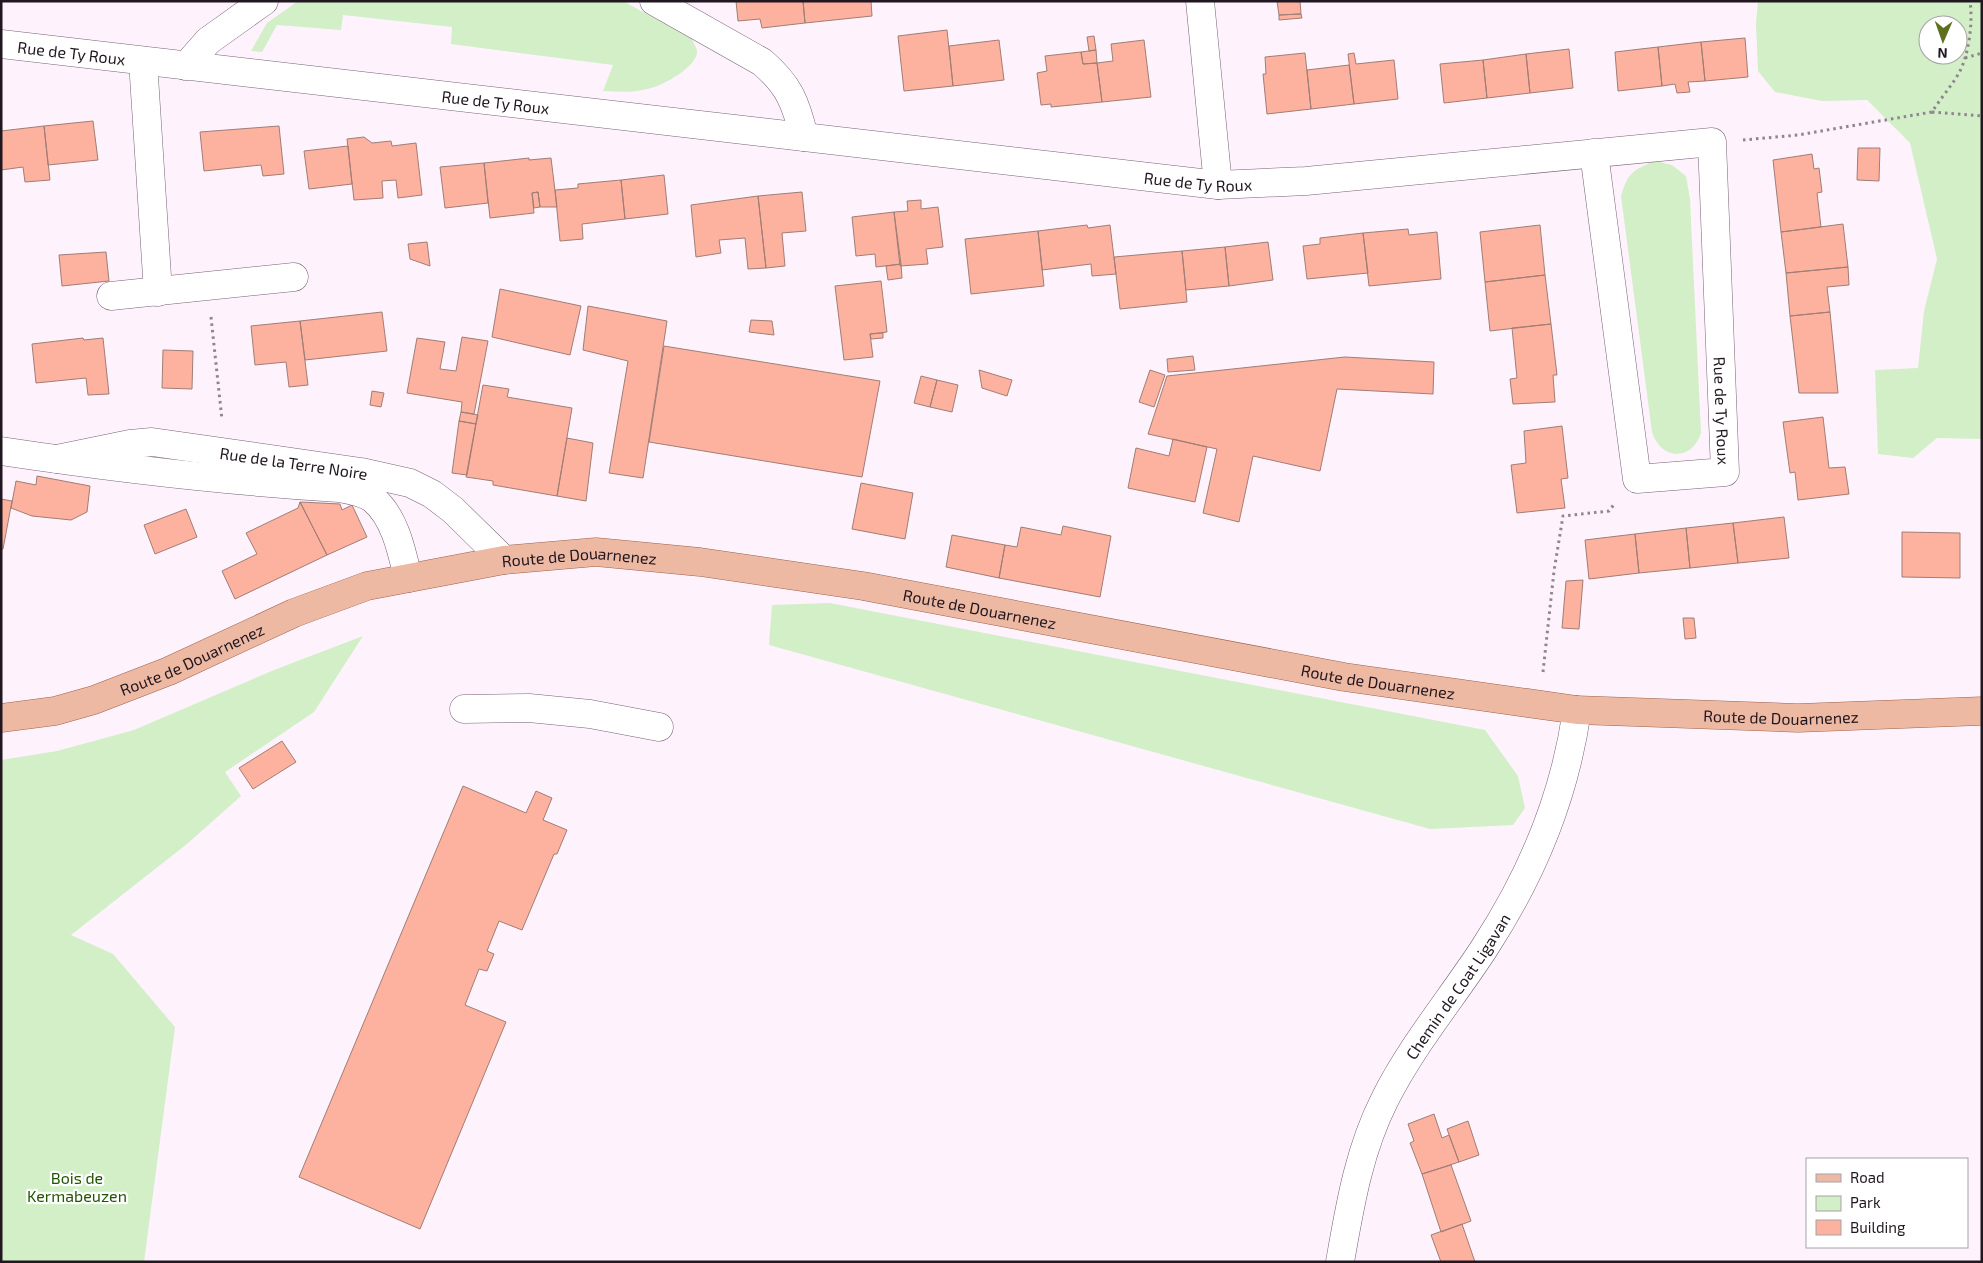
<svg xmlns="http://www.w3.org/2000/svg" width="1983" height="1263" viewBox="0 0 1983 1263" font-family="'Exo 2',sans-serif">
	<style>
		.green { fill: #d2efc7; fill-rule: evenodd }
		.building { fill: #fdb19f; stroke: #a17d75 }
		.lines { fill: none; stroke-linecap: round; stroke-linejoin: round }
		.minor-casing { stroke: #796178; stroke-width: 29 }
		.major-casing { stroke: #9e624d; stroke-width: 29 }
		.path { stroke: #90858f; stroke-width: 3; stroke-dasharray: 2.5 4; stroke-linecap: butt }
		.minor { stroke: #fff; stroke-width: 28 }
		.major { stroke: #eeb9a3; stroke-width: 28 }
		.labels { text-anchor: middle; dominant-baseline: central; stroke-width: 4.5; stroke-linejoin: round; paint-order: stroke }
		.street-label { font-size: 16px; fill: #211720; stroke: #fff }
		.park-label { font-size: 16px; fill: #250; stroke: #fff }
	</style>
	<rect width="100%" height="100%" fill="#fef3fd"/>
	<path class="green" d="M298,1H623L692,39C693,42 696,47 697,50C699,66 664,85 651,88C636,93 619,92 603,91L613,65L451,44L452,27L343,15L341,30L277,25L262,52L251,51L267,23Z
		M1758,1H1982V439L1937,438L1913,458L1878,454L1875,370L1918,368L1924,311L1937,259L1910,143L1867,100L1822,101L1775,92L1758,71L1756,24ZM1928,25H1958V55H1928Z
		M1655,161L1672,165L1686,176L1690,199L1701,433C1692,461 1661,461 1652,432L1621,196C1628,172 1633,170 1655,161Z
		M830,603L1485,730L1518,776L1525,808L1513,825L1430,829L769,645L772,605Z
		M363,636L314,712L225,772L241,796L187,844L71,935L113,954L175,1027L144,1262H1V760L57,751L134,730L274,670Z"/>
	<path class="building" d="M736,1H803L805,23L762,28L760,19L738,21Z
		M803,1H871L872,16L805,23Z
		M1277,1H1300L1301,14L1279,15Z
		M1301,14L1302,18L1279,20V15Z
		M947,30L953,86L904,91L898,36Z
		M1094,36L1096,50L1089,51L1087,37Z
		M1745,38L1748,77L1705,81L1701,42Z
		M999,40L1004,80L953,86L949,46Z
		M1144,40L1151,97L1102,102L1097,63L1113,61L1111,44Z
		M1701,42L1705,81L1688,82L1690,92L1677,93L1675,84L1662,86L1658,47Z
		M1658,47L1662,86L1618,91L1615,52Z
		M1569,49L1573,88L1530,93L1526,54Z
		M1096,50L1097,63L1083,64L1081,52Z
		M1081,52L1083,64L1097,63L1102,102L1051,107V104L1041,105L1037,73L1047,71L1045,56Z
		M1305,53L1311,109L1267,114L1263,74H1266L1265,57Z
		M1354,53L1356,64L1394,60L1398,99L1354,104L1348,54Z
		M1526,54L1530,93L1487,98L1483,60Z
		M1483,60L1487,98L1444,103L1440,64Z
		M1349,65L1354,104L1311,109L1307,70Z
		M93,121L98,160L48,165L44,126Z
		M44,126L50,180L25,182L23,167L1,170V131Z
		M279,126L284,174L263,176L261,165L204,171L200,132Z
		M364,137L372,143L391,141L392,146L416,143L422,195L398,198L396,180L382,181L383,198L354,200L347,139Z
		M348,146L352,184L309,189L304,151Z
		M1858,148H1880L1879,181L1857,180Z
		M1812,154L1814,169L1819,168L1822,192L1817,193L1821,227L1781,232L1773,160Z
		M529,158V160L551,158L557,207H540L538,192L532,193L534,213L490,218L484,163Z
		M484,163L488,203L445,208L440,167Z
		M664,175L668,214L625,219L621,180Z
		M621,180L625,219L582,224L583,239L560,241L555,190L578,188V184Z
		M538,192L540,207L534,208L532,193Z
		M802,192L806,231L782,233L785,266L766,268L758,196Z
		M758,196L766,268L748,269L745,238L719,240L721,253L696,257L691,205Z
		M921,200V209L938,207L943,247L926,249L928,264L900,266L894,212L908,211L907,201Z
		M894,212L901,264L876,267L875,254L856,256L852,217Z
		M1843,224L1848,267L1786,273L1781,232Z
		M1087,225L1088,228L1110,225L1116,274L1092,276L1091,264L1042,270L1038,231Z
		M1540,225L1545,275L1485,282L1480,232Z
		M1408,229L1409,235L1437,232L1441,279L1369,286L1363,233Z
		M1038,231L1044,286L971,294L965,239Z
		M1363,233L1368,273L1307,279L1303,246L1320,244V238Z
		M427,242L430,266L410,259L408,244Z
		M1268,242L1273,280L1229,286L1225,247Z
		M1225,247L1229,286L1186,290L1182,251Z
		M1182,251L1187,302L1120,309L1114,257Z
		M106,252L109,281L62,286L59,255Z
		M901,264L902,278L888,280L886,266Z
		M1848,267L1849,285L1827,287L1830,312L1790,316L1786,273Z
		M1545,275L1551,324L1490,331L1485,282Z
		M881,281L887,332L870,334L873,357L844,360L835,286Z
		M500,289L581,306L570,355L492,337Z
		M588,306L667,321L643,478L609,473L628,361L583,350Z
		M382,312L387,351L305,360L300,321Z
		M1830,312L1838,393H1799L1790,316Z
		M751,320L772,321L774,335L749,332Z
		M300,321L308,385L289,387L286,362L255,365L251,326Z
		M1551,324L1557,375H1553L1555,402L1513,404L1510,379L1517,378L1512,328Z
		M883,333V338L871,339L870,334Z
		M462,337L488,341L474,414L461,412L462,402L407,393L417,338L445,342L440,369L456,371Z
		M83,338L84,340L103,338L109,394L88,395L86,378L36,383L32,344Z
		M664,346L880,381L862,477L649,442Z
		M163,350L193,351L192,389L162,388Z
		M1193,356L1195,370L1168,372L1167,359Z
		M1345,357L1434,362L1433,394L1337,389L1320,471L1253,456L1239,522L1203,513L1217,449L1148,434L1167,376Z
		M979,370L1012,380L1007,396L982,388Z
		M1150,370L1165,375L1154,407L1139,402Z
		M921,376L937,380L930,407L914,403Z
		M937,380L958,385L952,412L930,407Z
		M483,385L509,389L507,397L572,408L557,496L493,485V481L466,477Z
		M372,391L384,393L381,407L370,405Z
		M461,412L478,415L476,424L459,421Z
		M1823,417L1829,468L1845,467L1849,494L1798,500L1795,472L1790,473L1783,422Z
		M459,421L476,424L467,475L452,473Z
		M1562,426L1568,478L1561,479L1565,508L1517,513L1511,465L1526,463L1524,431Z
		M567,438L593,443L586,501L557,496Z
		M1173,439L1207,447L1195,502L1128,488L1136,448L1169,456Z
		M37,476L90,486L87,512L71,520L32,516L11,508L16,481L36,485Z
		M861,483L913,493L905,539L852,529Z
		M1,499L12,501L3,549H1Z
		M300,502L340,504L342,510L352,505L367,537L327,555Z
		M300,502L327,555L235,599L222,571L257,554L246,533L298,508Z
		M186,509L197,537L155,554L144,525Z
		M1784,517L1789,558L1738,563L1733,523Z
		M1733,523L1738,563L1690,568L1686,528Z
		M1063,526L1111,536L1100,597L999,578L1005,545L1017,547L1021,527L1061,535Z
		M1686,528L1690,568L1639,573L1635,534Z
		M1902,532L1960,533V578L1902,577Z
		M1635,534L1639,573L1589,579L1585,540Z
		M952,535L1005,545L999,578L946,567Z
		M1583,580L1579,629L1562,628L1566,581Z
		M1683,618H1694L1696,638L1685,639Z
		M282,741L296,762L253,789L239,768Z
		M463,786L526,813L536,791L552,798L543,820L567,830L557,854H554L522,930L499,921L487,951L494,954L487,971L479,969L465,1005L506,1022L420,1229L299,1177Z
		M1434,1114L1442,1138L1449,1135L1459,1162L1422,1174L1410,1143L1414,1141L1408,1124Z
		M1468,1121L1479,1155L1459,1162L1447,1129Z
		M1451,1165L1471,1221L1441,1232L1422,1174Z
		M1462,1224L1475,1262H1441L1431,1235Z"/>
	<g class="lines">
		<g class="minor-casing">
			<g id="minor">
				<path d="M654,1L762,62C789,85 796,103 804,137"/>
				<path d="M1200,1L1218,185"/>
				<path id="s1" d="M1,44L1218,185L1306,181L1712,142L1725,472L1637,479L1594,153"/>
				<path d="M143,61L158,292"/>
				<path d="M186,66L208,41L264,1"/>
				<path d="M111,296L294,277"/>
				<path d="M1,451C114,468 225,481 339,488C350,490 364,492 373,499C395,517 402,552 408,578"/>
				<path id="s2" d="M57,459L130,444L152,442L361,472L410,483L432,494L453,510L504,560"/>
				<path d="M464,709L529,708L590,714L659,727"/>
				<path id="s3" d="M1340,1262C1350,1205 1359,1150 1385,1099C1412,1045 1452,998 1485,947C1532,875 1565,796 1577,710"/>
			</g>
		</g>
		<g class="major-casing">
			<g id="major">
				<path id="s4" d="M1,718L55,711L94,700L169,671L294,613L367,586L504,560L596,552L700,562L863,586L1344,677L1577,710L1798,718L1982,711"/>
			</g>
		</g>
		<path class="path" d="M1965,58L1982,53
			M1932,112L1982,116
			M1743,140L1798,135L1932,112C1940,99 1951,87 1959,73C1969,54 1973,23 1970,1
			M211,317L222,420
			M1543,672L1554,571L1563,516L1609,511L1615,503"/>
		<use href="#minor" class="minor"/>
		<use href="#major" class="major"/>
	</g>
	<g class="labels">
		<g class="street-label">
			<text stroke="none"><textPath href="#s1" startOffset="71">Rue de Ty Roux</textPath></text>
			<text stroke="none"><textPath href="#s1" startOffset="498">Rue de Ty Roux</textPath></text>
			<text stroke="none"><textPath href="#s1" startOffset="1205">Rue de Ty Roux</textPath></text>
			<text stroke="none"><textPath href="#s1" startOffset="1990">Rue de Ty Roux</textPath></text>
			<text stroke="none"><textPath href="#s2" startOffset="240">Rue de la Terre Noire</textPath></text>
			<text stroke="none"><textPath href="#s4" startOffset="606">Route de Douarnenez</textPath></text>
			<text stroke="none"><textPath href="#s4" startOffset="1011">Route de Douarnenez</textPath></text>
			<text stroke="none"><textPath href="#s4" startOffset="201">Route de Douarnenez</textPath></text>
			<text stroke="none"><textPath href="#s4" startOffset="1416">Route de Douarnenez</textPath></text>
			<text stroke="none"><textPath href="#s4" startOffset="1821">Route de Douarnenez</textPath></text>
			<text stroke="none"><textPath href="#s3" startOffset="304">Chemin de Coat Ligavan</textPath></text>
		</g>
		<g class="park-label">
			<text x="77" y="1177">Bois de<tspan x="77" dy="18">Kermabeuzen</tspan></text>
		</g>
	</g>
	<rect width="1983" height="1263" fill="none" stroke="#211720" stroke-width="5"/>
	<rect x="1806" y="1158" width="162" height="90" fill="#ffffff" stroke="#a6a2a6"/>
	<rect x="1816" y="1174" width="25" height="8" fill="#eeb9a3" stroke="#a6a2a6"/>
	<text x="1850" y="1183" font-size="15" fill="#211720">Road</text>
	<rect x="1816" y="1196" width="25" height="15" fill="#d2efc7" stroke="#a6a2a6"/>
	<text x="1850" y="1208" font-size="15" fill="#211720">Park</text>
	<rect x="1816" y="1220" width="25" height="15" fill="#fdb19f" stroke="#a6a2a6"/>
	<text x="1850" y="1233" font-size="15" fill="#211720">Building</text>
	<g transform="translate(1943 40) rotate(182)"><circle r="24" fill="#ffffff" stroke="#a6a2a6"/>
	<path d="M0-4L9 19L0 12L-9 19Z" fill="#5f701d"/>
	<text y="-8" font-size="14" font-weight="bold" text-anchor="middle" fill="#211720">N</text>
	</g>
</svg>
